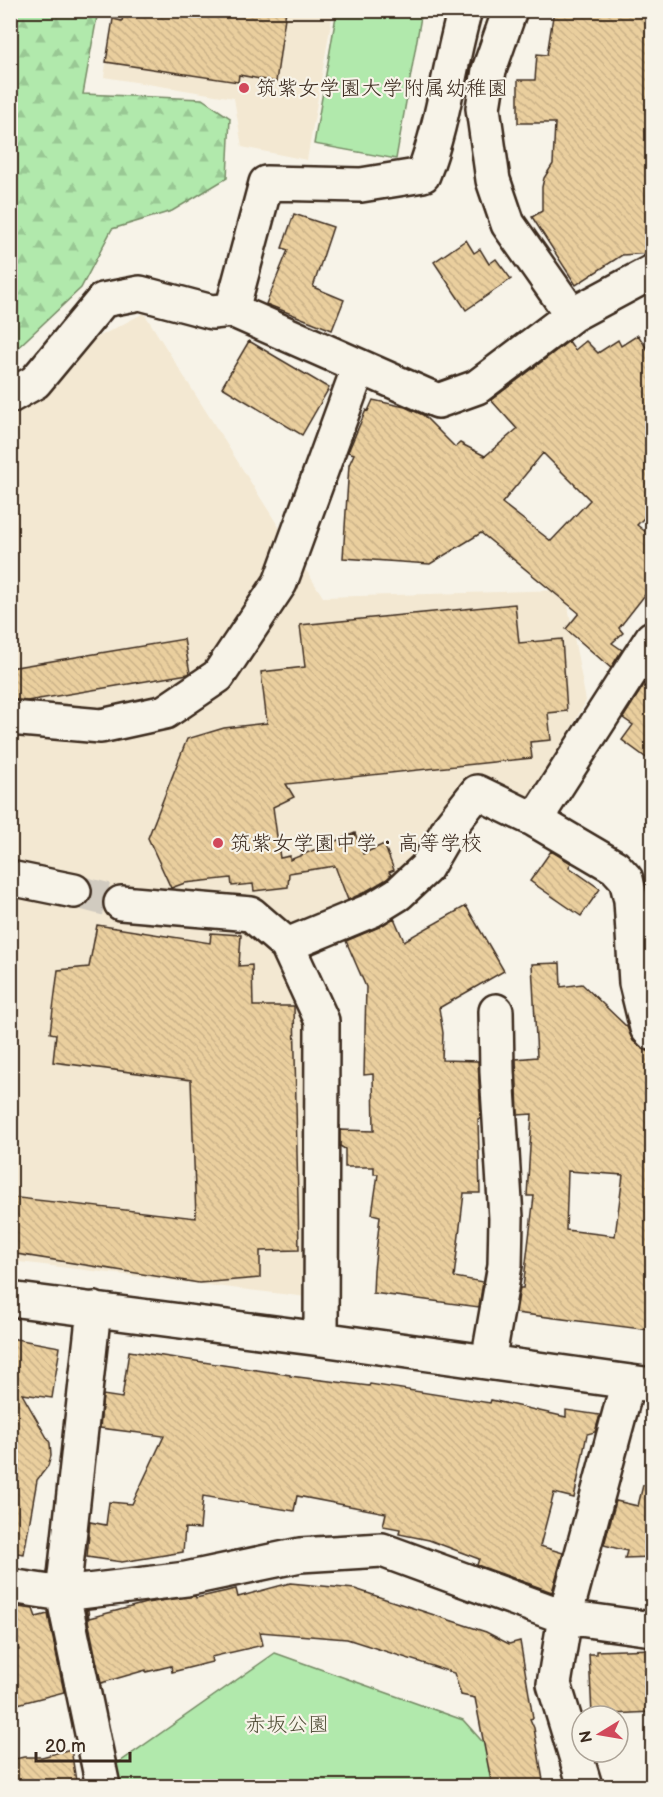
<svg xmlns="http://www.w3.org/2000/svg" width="663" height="1797" viewBox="0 0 663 1797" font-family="'Balsamiq Sans','Klee One',sans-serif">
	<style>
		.built { fill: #f3e8d2 }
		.forest { fill: url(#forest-firs); stroke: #768a65; stroke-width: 1.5 }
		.park { fill: #b1e9ac; stroke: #768a65; stroke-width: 1.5 }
		.building { fill: url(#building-back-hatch); stroke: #3b2a1e; stroke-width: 1.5; fill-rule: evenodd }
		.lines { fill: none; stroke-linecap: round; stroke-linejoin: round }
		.minor-tunnel { stroke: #d1cbc0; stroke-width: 33; stroke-dasharray: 33 16; stroke-linecap: butt }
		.minor-casing { stroke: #3b2a1e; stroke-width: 38 }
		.minor { stroke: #f7f3e8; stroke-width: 33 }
		.poi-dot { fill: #d1495b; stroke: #f7f3e8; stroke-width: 2 }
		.labels { text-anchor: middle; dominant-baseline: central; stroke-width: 4.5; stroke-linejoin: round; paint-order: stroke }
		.poi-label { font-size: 21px; fill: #3b2a1e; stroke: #f7f3e8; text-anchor: start }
		.park-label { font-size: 21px; fill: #53503a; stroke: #f7f3e8 }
	</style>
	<defs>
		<pattern id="forest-firs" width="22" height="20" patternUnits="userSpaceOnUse" patternTransform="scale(1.5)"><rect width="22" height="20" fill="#b1e9ac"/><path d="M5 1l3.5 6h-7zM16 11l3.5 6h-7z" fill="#99c894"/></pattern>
		<pattern id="building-back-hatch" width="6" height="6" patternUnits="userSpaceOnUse" patternTransform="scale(1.5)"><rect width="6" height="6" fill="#eacf9e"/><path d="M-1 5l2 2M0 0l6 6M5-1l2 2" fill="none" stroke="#cab288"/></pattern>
	</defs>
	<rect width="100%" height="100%" fill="#f7f3e8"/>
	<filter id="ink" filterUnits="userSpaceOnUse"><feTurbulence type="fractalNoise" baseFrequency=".0167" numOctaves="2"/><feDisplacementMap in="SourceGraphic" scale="12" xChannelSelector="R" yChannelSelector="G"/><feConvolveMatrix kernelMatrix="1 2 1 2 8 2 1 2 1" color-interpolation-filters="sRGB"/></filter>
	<g filter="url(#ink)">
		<path class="built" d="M114,11H333L307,160L242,147L234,98L104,77Z
			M144,313L323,597L565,590L586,701L532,799L467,780L397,888L293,933L307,1003V1297L11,1261V383Z"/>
		<path class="forest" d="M11,10L98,11L83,94L202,99L230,118L227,178L172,211L112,229L81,288L11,354Z"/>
		<path class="park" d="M337,10L422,11L396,159L314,144Z
			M275,1653L463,1720L522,1786H100V1776Z"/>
		<path class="building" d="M124,10H286L276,82L239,75L238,82L106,62L113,19L122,21Z
			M554,10H652V253L622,255L576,285L532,217L542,211V187L544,178L553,164L555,123H518V80H535L537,54L547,55Z
			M294,214L333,227L313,287L344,300L332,330L266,304L288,250L282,248Z
			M466,240L474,253L480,249L489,264L496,259L511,279L466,310L434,262Z
			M638,335L652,356V510L637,525L652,537V586L619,628L623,633L612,643L622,650L611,668L566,629L579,613L481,533L430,564L343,558L349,465L354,454L348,452L366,410L368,411L373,400L405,407L423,415L455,447L460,443L485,456L517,429L491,400L569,341L575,350L586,341L598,353L618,340L621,346ZM543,453L590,500L551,541L502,503Z
			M249,341L329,388L302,435L222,387Z
			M515,604L519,643L562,639L567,711L548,713L551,740L530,742L532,758L286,784L294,797L273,807L280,858L290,856V860L355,833L363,854L384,844L394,870L389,872L391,875L387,879L363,893L348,900L335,866L289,873L288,887L254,891L253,884L232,886L231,878L185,883L171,888L148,838L187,739L224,728L267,723L261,672L305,667L300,625Z
			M184,639L190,673L188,674L27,701L10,699V668Z
			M652,672V762L622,740L633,725L623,718Z
			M551,851L571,863L569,867L600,889L581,916L530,881Z
			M466,906L504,971L439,1008L443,1033L442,1060L478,1061L481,1119H478L480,1193H464L454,1277L483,1282L479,1307L373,1293L374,1270L380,1216L372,1214L378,1174H374V1167H345V1149L340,1146V1130L374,1131L373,1074L364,1075L366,987L346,941L379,927L394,918L404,941Z
			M97,925L210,943L211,933L241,935L239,966L252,965L253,1006H294L299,1250L260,1251V1278L199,1283L10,1253V1197L196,1218L191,1080L53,1062L56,1034L50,1033L58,970L89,967Z
			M560,963L561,987L582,984L627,1027L633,1041L639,1046L647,1051H652V1299L649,1330L516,1313L520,1288H523L534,1196H527L532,1114L518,1115L516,1059L537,1057L532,964ZM568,1171L623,1175L615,1236L566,1230Z
			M10,1338L60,1347L52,1398L22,1394L50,1443L51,1456L48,1466L37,1480L24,1554L10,1552Z
			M129,1351L290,1375V1376L369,1386L370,1384L490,1403L491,1400L566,1417V1410L600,1415L595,1432L587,1434L574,1498L554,1493L540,1546L563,1553L552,1592L477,1565L479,1559L429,1540L399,1534L400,1529L383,1526L386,1513L297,1496L294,1511L203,1496L200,1529L185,1528L183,1552L122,1562L87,1557L90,1522L106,1525L109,1502L132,1504L164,1436L100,1428L103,1395L122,1398Z
			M643,1485L652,1486V1557L625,1558L627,1551L604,1545L616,1501L638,1506Z
			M290,1583L355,1589L486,1632L509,1644L520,1641L533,1718L530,1719L534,1728L544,1786H492L475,1698L461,1695L454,1673L347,1639L260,1632L263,1645L211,1657L212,1662L172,1672L171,1666L146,1672V1670L101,1683L86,1610H88L89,1618L146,1603L195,1596L196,1598L236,1589L238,1597Z
			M10,1606L33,1609L36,1617L48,1614L64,1692L10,1706V1653L19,1650L10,1619Z
			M652,1649V1712L592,1715L589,1654H596V1651Z
			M71,1749L76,1781L48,1786H10V1760L24,1757H42Z"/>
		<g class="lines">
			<path class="minor-tunnel" d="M74,891L121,903"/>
			<g class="minor-casing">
				<path id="minor" d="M510,10L489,70L483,108L493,180L508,224L572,315
					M232,310L266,183L361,185L423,175C444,122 449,65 465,10
					M10,396L35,382L103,300L140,293L212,312L232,310L438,401L477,387L572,315L652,272
					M10,718L101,726L165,712L218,676L280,583L359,367
					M535,820L652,638
					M10,878L74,891
					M121,903L251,914L287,945L322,1021L321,1339
					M287,945L372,910L398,894L426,868L451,825L477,792L535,820L615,867L626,879L631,900L636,983L647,1028L652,1033
					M10,1299L321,1339L652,1385
					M94,1309L63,1594L186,1579L300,1555L382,1550L565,1617L652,1629
					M488,1362L505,1265L506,1218L497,1072L496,1011
					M10,1586L63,1594L103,1786
					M585,1786L554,1684L565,1617L628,1382"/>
			</g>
			<use href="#minor" class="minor"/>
		</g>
	</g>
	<g class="poi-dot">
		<circle cx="244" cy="88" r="6"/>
		<circle cx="218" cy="843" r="6"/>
	</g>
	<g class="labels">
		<g class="poi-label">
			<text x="256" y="88">筑紫女学園大学附属幼稚園</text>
			<text x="230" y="843">筑紫女学園中学・高等学校</text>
		</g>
		<g class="park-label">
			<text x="287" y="1724">赤坂公園</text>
		</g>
	</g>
	<rect width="663" height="1797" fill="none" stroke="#f7f3e8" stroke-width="36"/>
	<rect x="18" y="18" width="627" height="1761" fill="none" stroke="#3b2a1e" stroke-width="2" filter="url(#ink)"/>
	<g transform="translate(600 1734) rotate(259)"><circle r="28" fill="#f7f3e8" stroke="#aca397" stroke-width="1.5"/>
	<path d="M0-4.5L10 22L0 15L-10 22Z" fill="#d1495b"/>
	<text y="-9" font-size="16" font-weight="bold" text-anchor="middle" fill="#3b2a1e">N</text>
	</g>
	<path d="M36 1752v9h94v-9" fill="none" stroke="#3b2a1e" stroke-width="3"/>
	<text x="45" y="1752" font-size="18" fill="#3b2a1e" stroke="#f7f3e8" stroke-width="4.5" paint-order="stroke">20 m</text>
</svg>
